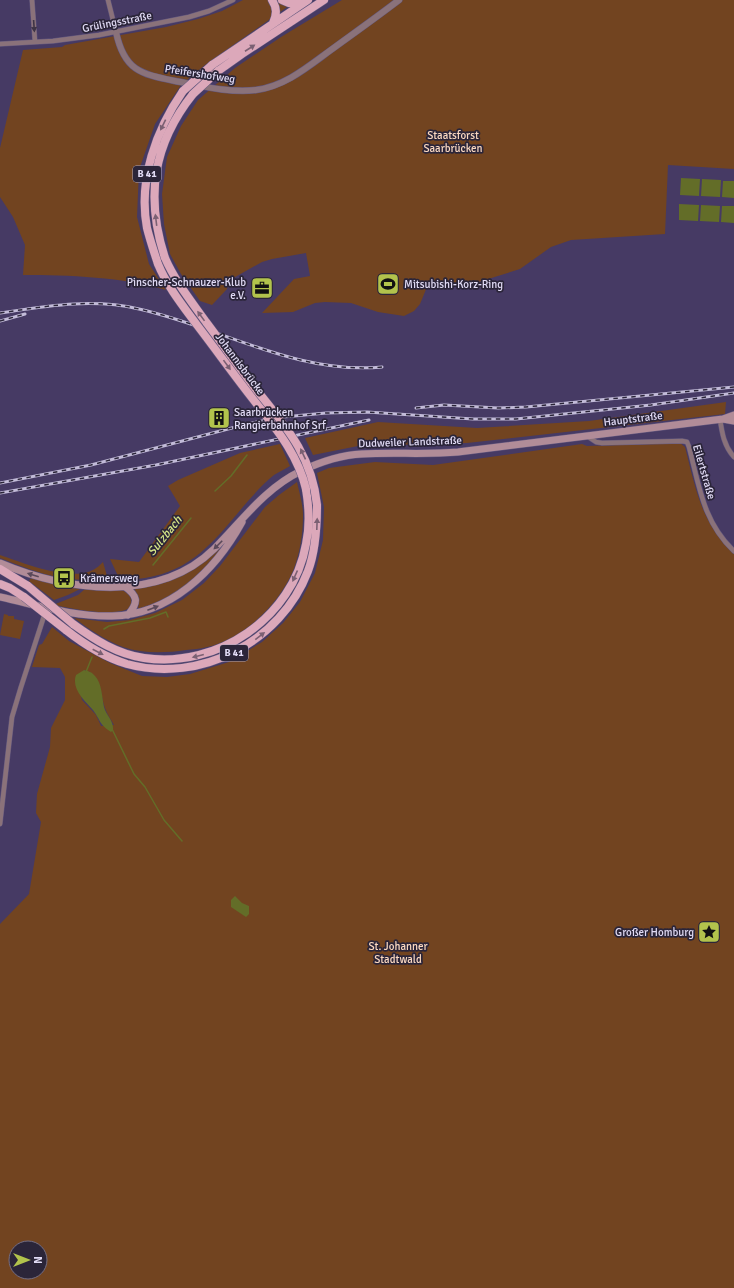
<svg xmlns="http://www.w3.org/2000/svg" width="734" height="1288" viewBox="0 0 734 1288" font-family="Signika,sans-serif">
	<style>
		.green { fill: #724420; fill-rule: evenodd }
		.water { fill: #636d28 }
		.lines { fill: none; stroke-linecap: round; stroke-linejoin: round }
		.stream { stroke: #636d28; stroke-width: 1.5 }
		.minor-casing { stroke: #62577e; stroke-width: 5.5 }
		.tertiary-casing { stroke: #62577e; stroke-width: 7 }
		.secondary-casing { stroke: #62577e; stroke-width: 8 }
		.trunk-casing { stroke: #62577e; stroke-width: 9 }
		.minor { stroke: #8a727a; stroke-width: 4.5 }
		.tertiary { stroke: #8a727a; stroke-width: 6 }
		.secondary { stroke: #b18c98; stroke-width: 7 }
		.trunk { stroke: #dca8ba; stroke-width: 8 }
		.rail-casing { stroke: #c2bbd8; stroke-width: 3 }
		.rail { stroke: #2b2539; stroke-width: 1.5; stroke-dasharray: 4.5; stroke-linecap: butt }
		.trunk-bridge-casing { stroke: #62577e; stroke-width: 9; stroke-linecap: butt }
		.trunk-bridge { stroke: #dca8ba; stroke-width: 8 }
		.oneway { fill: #3e3446 }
		.oneway2 { fill: #7b6073 }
		.oneway3 { fill: #5a495a }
		.labels { text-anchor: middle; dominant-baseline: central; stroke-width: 3.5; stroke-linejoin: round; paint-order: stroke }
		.shield { fill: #2b2539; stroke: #aaa4bd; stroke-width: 1 }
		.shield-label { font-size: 10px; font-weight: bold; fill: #e1dbf5 }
		.street-label { font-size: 11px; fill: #e1dbf5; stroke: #2b2539 }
		.park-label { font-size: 11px; fill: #fbd9c1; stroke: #2b2539 }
		.poi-label { font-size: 11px; fill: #e1dbf5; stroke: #2b2539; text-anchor: start }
		.water-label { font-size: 12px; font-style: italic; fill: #d9e988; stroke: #2b2539 }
	</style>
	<rect width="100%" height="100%" fill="#463a64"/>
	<path class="green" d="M243,0H297L205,65L181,85L155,124L139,170L137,217L149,264L166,290C124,277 68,275 23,275L25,245L13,217L0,197V148L23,50L62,47L65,45L166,27L198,19L222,11Z
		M342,0H734V169L668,165L665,234L571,240L551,247L520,269L472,284L427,287L420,304L414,311L404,316L378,312L351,303L325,302L315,303L293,312L262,313L294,279L310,276L306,253L272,259L262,262L228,281L227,289L212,305L200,301L181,274L170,254L164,224L162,194L167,157L181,126L198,100L235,68L281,37Z
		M726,402L725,414L467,443L358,446L313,455L305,438L378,422L477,428L589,421Z
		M680,443L685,447C696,490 701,522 734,554V1288H0V924L29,894L41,822L36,813L37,794L50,747L51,728L65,700V677L60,668L32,667L39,645L42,644L52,627L69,641L110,663L142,676L167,677L190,674L229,662L262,642L283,623L300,602L315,573L323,540L324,507L317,473L329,468L375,462L433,465L582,444L587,446ZM84,670C102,674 100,694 105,708C107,714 111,720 114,725L101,726L96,715L82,700L80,693ZM16,1248H40V1272H16Z
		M280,444L290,466C285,469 279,472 274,475C265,482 256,492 248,501C217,537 195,570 145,578C135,579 127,582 118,576L110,559L139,562L180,506L168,486L178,480L240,453Z
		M297,482C299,492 303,504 303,515C303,534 300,553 293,571C279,604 243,640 207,647C200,649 193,649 186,650C166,653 143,654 123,647C105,640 89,629 74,618L107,622L130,620L155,613L182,600L204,583L220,566L265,507L279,495Z
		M222,545L223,546C199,577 176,598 138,609L139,600L134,588L176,578L204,562Z
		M0,555C23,563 70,582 93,570C97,568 100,565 103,562L107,576L104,581L67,579L66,577L62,576L60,578C39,573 20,566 0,558Z
		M31,578L47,582L82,588L68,595L54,600L29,581Z
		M85,589C101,589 136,583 131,607C115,619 72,608 53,605L78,595Z
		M4,614L8,615V616H14V619L24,621L20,639L0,635Z"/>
	<path class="water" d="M681,178L700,179L699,196L680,195Z
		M702,179L721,180L720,197L701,196Z
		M723,181H734V198L722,197Z
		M679,204L699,205L698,221L679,220Z
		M701,205L720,206L719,222L700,221Z
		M722,206H734V223L721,222Z
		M84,670C88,671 92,672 95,676C102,683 102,698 104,707C106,715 114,721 113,730L111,732C99,724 101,721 93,710C85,701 71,689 76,675Z
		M235,896L242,903L249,906V914L246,917L231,907V900Z"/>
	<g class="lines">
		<path class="stream" d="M215,491L231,476L247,455
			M153,565L191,518
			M104,629L109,626L150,618L166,612L168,617
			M86,672L92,657
			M112,729L134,774L145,787L164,820L182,841"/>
		<g class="minor-casing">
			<path id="minor" d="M32,0L35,42
				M108,0L116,32
				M0,44L53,41L99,35L189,17L209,11L233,0
				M720,419C722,433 724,446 734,457
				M587,436L596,442L602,443L682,441L687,442L689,447C699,485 703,522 734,551
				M0,824L12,717L21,687L45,613"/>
		</g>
		<g class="tertiary-casing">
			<path id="tertiary" d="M116,32C124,70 140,74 175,81C202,86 229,93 256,90C287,86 311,64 335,47C357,31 378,16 399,0"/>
		</g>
		<g class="secondary-casing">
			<path id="secondary" d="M723,419L734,421
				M0,563C66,591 158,604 214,549C241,522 265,488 301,471C320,462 341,455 362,454C394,452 426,455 458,452L723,419L734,415
				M124,586C138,596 139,602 128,615
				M0,597C37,605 74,617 112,616C170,615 215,571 242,522"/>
		</g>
		<g class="trunk-casing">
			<path id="trunk" d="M272,0C277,8 277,14 273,23
				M282,0L289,3L302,1
				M212,65L308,0
				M218,71L242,54L324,0
				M165,258C145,197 153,144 193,94
				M158,264C154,252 150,240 147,228C138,180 156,130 183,91
				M0,569L28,586
				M0,584L10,588L24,597
				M73,624C95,640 117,654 144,658C217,669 293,618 306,544C310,526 309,507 306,489
				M66,630C85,645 104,657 127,664C200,684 281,642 308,571C316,550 317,527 317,505"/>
		</g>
		<use href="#minor" class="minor"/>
		<use href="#tertiary" class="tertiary"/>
		<use href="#secondary" class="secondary"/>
		<use href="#trunk" class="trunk"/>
		<g class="rail-casing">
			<path id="rail" d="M0,313C47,306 92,298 139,309C220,327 296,375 382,367
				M0,321L25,314
				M416,408L444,405L498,408L526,407L734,387
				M0,483L91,465L247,424L283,417L326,413L367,412L473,419H516L651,405L734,393
				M0,493L156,465L369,420"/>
		</g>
		<use href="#rail" class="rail"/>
		<g class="trunk-bridge-casing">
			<path id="trunk-bridge" d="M183,91L212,65
				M193,94L218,71
				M165,258C175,281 191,301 206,322C224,346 241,370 259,393C288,429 312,457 317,505
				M158,264C167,286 183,306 197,325C217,351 236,378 256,403C277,430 298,455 306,489
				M28,586L73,624
				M24,597L66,630"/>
		</g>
		<use href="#trunk-bridge" class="trunk-bridge"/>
	</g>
	<defs><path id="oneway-solid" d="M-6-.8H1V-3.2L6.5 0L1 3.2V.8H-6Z"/></defs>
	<use class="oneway" href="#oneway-solid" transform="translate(34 26) rotate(86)"/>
	<g class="oneway2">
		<use href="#oneway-solid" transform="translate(250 48) rotate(-33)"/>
		<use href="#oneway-solid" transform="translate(163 125) rotate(116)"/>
		<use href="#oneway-solid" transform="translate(156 220) rotate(-97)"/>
		<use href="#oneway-solid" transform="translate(201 316) rotate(-126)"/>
		<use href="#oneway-solid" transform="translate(227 365) rotate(54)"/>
		<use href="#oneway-solid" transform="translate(303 454) rotate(-115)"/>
		<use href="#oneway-solid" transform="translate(317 524) rotate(-88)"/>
		<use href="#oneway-solid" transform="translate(295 576) rotate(114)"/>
		<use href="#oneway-solid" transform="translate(260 636) rotate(-38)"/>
		<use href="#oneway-solid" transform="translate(98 652) rotate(27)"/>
		<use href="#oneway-solid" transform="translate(198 656) rotate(166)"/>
	</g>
	<g class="oneway3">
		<use href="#oneway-solid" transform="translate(218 545) rotate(135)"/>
		<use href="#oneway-solid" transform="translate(33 575) rotate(-163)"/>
		<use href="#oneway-solid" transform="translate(153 608) rotate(-21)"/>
	</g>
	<defs>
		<g id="stadium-square" transform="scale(1.15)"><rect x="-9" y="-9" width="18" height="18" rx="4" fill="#b2c34c" stroke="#2b2539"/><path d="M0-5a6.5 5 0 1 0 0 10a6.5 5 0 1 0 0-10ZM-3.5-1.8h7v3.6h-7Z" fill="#111"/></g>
		<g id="office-square" transform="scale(1.15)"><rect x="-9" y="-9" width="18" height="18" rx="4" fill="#b2c34c" stroke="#2b2539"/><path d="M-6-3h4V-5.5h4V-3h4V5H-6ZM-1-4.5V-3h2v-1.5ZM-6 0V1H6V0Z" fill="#111"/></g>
		<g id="building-square" transform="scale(1.15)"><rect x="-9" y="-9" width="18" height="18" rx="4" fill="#b2c34c" stroke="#2b2539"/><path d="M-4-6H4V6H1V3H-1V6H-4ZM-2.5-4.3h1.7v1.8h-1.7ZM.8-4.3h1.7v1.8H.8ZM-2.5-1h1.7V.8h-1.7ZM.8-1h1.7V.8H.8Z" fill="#111"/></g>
		<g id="bus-square" transform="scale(1.15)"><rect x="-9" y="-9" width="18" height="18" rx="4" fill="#b2c34c" stroke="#2b2539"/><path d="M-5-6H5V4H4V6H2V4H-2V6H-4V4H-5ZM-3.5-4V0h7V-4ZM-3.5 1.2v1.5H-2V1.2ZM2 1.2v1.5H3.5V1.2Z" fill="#111"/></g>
		<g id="sight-square" transform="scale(1.15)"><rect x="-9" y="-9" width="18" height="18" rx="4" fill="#b2c34c" stroke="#2b2539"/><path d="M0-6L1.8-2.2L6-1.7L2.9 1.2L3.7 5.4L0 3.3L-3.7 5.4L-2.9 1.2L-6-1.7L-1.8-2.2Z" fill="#111"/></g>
	</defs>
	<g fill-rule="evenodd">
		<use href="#stadium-square" x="388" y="284"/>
		<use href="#office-square" x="262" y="288"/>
		<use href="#building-square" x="219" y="418"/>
		<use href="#bus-square" x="64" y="578"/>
		<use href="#sight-square" x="709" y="932"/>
	</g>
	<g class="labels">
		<g class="shield">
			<rect x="133" y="166" width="28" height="16" rx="3"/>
			<rect x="220" y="645" width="28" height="16" rx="3"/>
		</g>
		<g class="shield-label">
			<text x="147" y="174">B 41</text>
			<text x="234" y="653">B 41</text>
		</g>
		<g class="street-label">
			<text transform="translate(117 22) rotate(-11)">Grülingsstraße</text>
			<text transform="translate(200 74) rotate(9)">Pfeifershofweg</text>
			<text transform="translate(240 364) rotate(53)">Johannisbrücke</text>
			<text transform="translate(633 419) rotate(-7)">Hauptstraße</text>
			<text transform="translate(410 442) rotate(-2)">Dudweiler Landstraße</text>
			<text transform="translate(704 472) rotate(74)">Eilertstraße</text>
		</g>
		<g class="park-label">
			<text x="453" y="135">Staatsforst<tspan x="453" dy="13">Saarbrücken</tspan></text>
			<text x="398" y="946">St. Johanner<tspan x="398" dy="13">Stadtwald</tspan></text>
		</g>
		<g class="poi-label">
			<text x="246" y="282" text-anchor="end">Pinscher-Schnauzer-Klub<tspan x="246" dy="13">e.V.</tspan></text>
			<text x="404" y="284">Mitsubishi-Korz-Ring</text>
			<text x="234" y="412">Saarbrücken<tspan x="234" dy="13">Rangierbahnhof Srf</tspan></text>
			<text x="80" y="578">Krämersweg</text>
			<text x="694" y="932" text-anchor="end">Großer Homburg</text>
		</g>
		<g class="water-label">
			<text transform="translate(165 536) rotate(-51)">Sulzbach</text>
		</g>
	</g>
	<g transform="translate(28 1260) rotate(90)"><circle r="19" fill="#2b2539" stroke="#746e84"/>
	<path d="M0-3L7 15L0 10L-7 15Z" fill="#b2c34c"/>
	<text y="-6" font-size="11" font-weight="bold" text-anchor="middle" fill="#e1dbf5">N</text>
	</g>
</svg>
